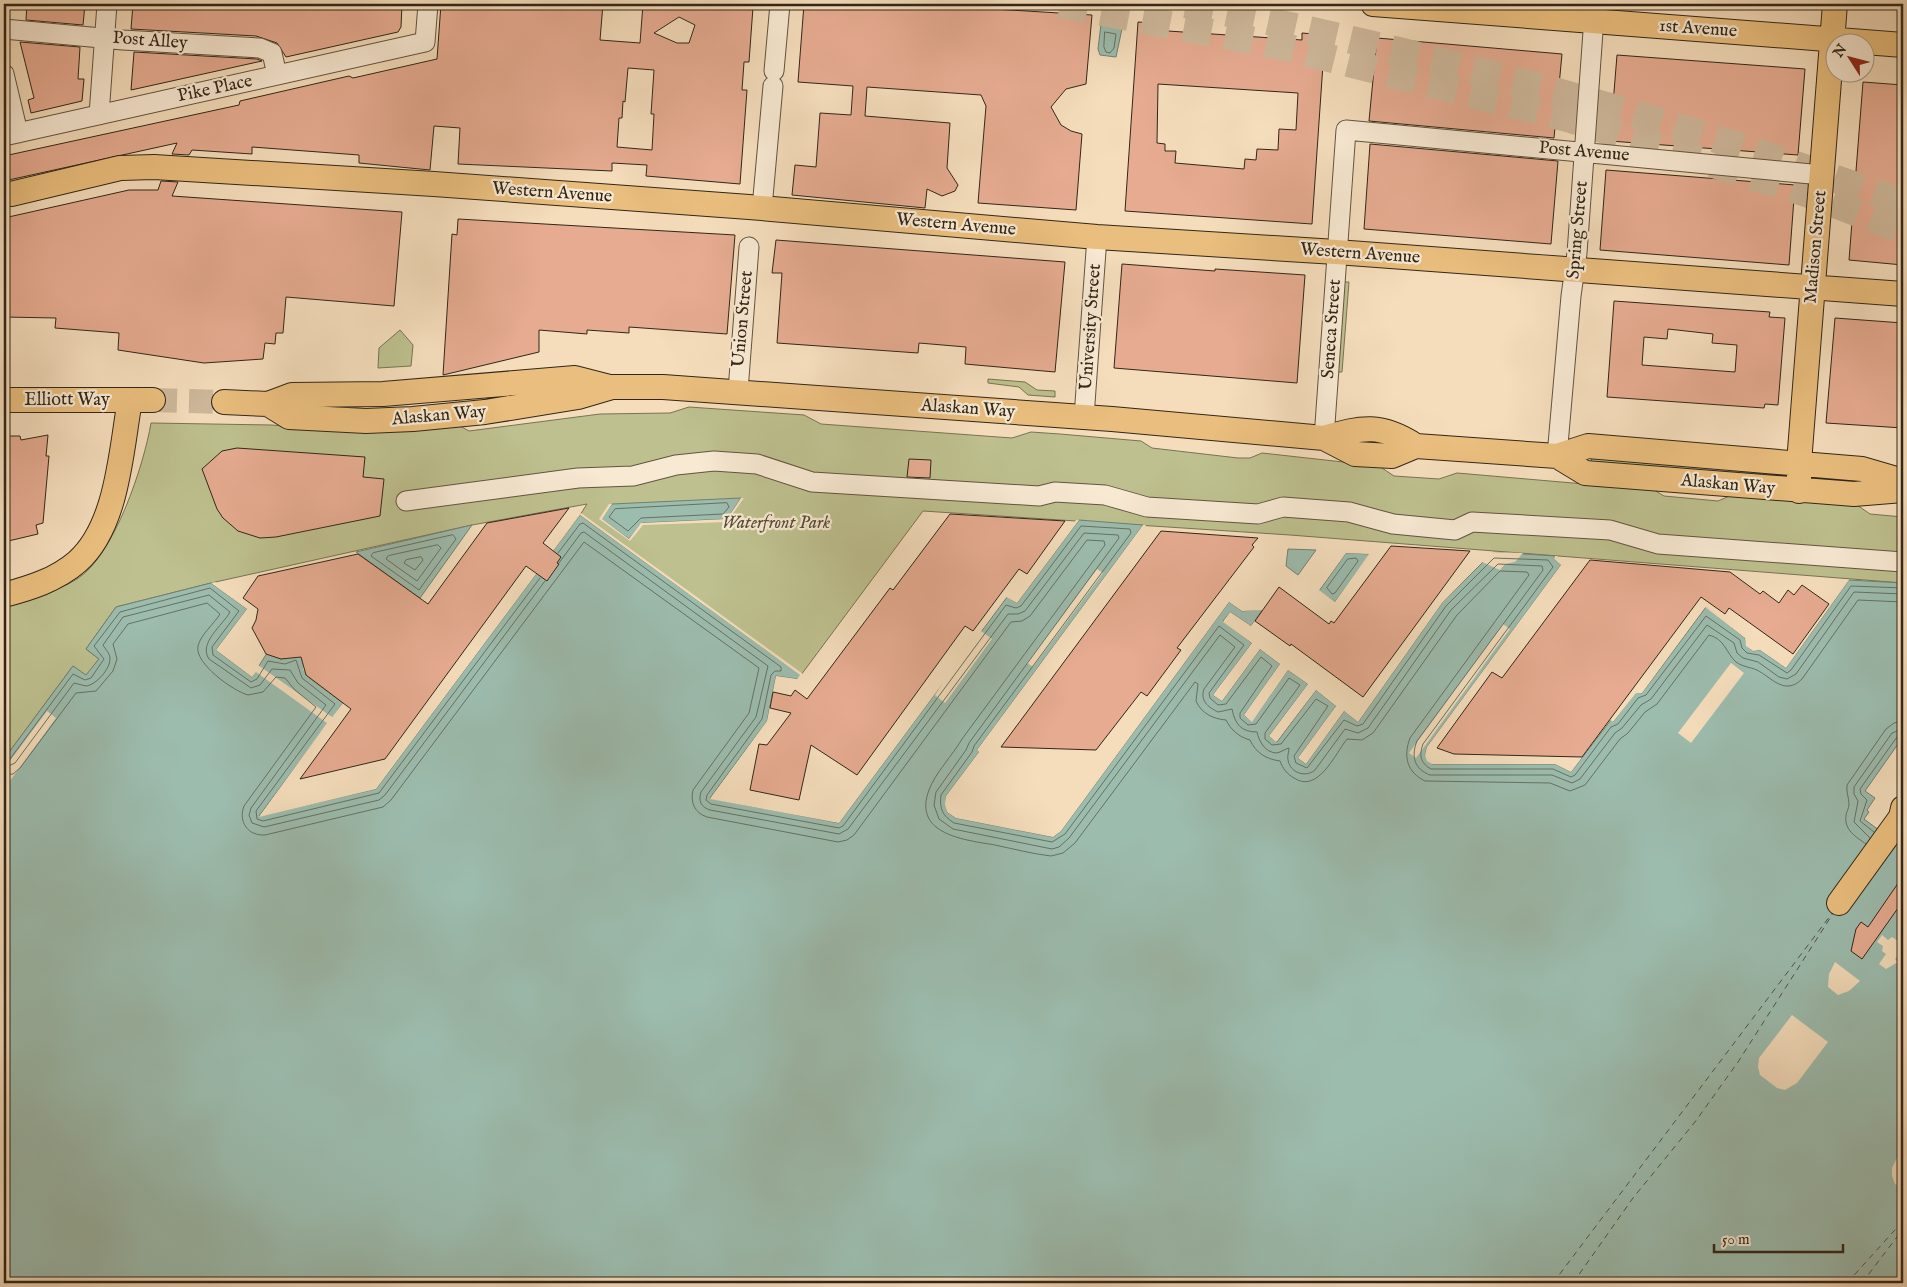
<svg xmlns="http://www.w3.org/2000/svg" width="1907" height="1287" viewBox="0 0 1907 1287" font-family="'IM FELL English',serif">
	<style>
		.green { fill: #bec08f; stroke: #787354 }
		.water { fill: #9cbcae; stroke: #718072 }
		.pier { fill: #f5ddbc; fill-rule: evenodd }
		.lines { fill: none; stroke-linecap: round; stroke-linejoin: round }
		.shore { stroke: #667163; stroke-width: 1 }
		.ferry { stroke: #515345; stroke-width: 1; stroke-dasharray: 6 5; stroke-linecap: butt }
		.building { fill: #e6ab91; stroke: #312618; fill-rule: evenodd }
		.major-tunnel { stroke: #ceb89b; stroke-width: 24; stroke-dasharray: 24 12; stroke-linecap: butt }
		.highway-tunnel { stroke: #ceb89b; stroke-width: 28; stroke-dasharray: 28 14; stroke-linecap: butt }
		.minor-casing { stroke: #625441; stroke-width: 21 }
		.major-casing { stroke: #312618; stroke-width: 26 }
		.minor { stroke: #f8e9d3; stroke-width: 19 }
		.major { stroke: #eabe7e; stroke-width: 24 }
		.labels { text-anchor: middle; dominant-baseline: central; stroke-width: 4.5; stroke-linejoin: round; paint-order: stroke }
		.street-label { font-size: 18px; fill: #312618; stroke: #f8e9d3 }
		.park-label { font-size: 18px; font-style: italic; fill: #544c36; stroke: #f8e9d3 }
	</style>
	<rect width="100%" height="100%" fill="#f5ddbc"/>
	<filter id="stains"><feTurbulence type="fractalNoise" baseFrequency=".004" numOctaves="4"/><feColorMatrix values="0 0 0 0 .2 0 0 0 0 .09 0 0 0 0 .02 0 0 0 .5 -.17"/></filter>
	<radialGradient id="worn" r=".72"><stop offset=".6" stop-color="#630" stop-opacity="0"/><stop offset="1" stop-color="#630" stop-opacity=".3"/></radialGradient>
	<path class="green" d="M1344,282H1349L1342,372H1338Z
		M400,330L413,345L411,366L378,368L379,348Z
		M988,379L1025,382L1037,390L1055,391V397L1028,395L1019,387L988,383Z
		M689,407L804,415L821,424L1012,438L1031,432L1060,434L1141,441L1152,448L1238,458H1250L1262,453L1379,466L1394,476L1439,479L1457,473L1654,490L1664,496L1718,501L1734,494L1857,505L1870,514L1903,517V583L1290,535L923,511L801,675L580,515L587,504L472,525L211,583L116,607L86,649L99,659L86,676L73,666L4,759V603C29,597 55,593 77,579C114,556 144,465 151,423L271,425L349,430L458,425L469,431L600,414L670,413Z
		M1592,455L1760,469V478L1591,464Z"/>
	<path class="water" d="M1101,24L1110,27L1123,24L1116,57L1100,55L1098,49Z
		M741,498L727,519L642,523L629,539L601,519L612,504Z
		M580,515L801,675L797,679L776,676L767,721L710,798L839,823L1007,597L1017,603L1079,520L1143,525L977,750L979,752L946,796L947,812L956,818L1053,837L1061,831L1229,602L1242,611L1263,609L1251,626L1230,612L1223,621L1252,643L1213,695L1222,701L1260,649L1280,664L1244,715L1252,721L1288,670L1308,684L1269,736L1277,742L1316,690L1336,706L1298,758L1306,764L1344,711L1358,722L1442,603L1493,552L1555,556L1554,559L1561,565L1427,747L1425,755L1432,764H1555L1571,772L1611,720L1613,722L1636,692L1642,693L1706,607L1745,638L1747,646L1753,651L1760,650L1786,668L1849,580L1903,583V737L1865,791L1875,798L1867,810L1869,812L1864,819L1903,848V1283H4V759L73,666L86,675L99,659L86,649L116,607L211,583L247,609L216,650L252,677L267,653L281,659L303,652L308,677L343,703L259,816L376,789Z
		M472,525L420,598L356,552Z
		M1288,549L1316,550L1298,575L1286,566Z
		M1346,553L1370,554L1335,602L1319,591Z"/>
	<path class="pier" d="M741,498H744L727,522L643,525L630,541L599,519L609,504H612L602,519L629,539L641,523L727,519Z
		M581,513L803,674L798,681L778,679L769,722L714,797L838,821L1005,595L1008,594L1016,600L1076,520H1079L1017,603L1006,597L981,631L992,639L945,703L935,695L943,683L839,823L710,799L767,721L776,676L797,679L800,675L580,515L376,789L259,817L327,723L256,672L252,677L216,650L247,609L211,583L215,582L250,609L219,650L252,674L260,658L254,663L235,647L251,626L254,627L261,642L264,640L269,643L265,651L276,655L286,657L289,653L315,643L318,652L306,662V671L346,702L265,813L374,787ZM314,645L315,651L308,654L303,661V669L308,677L343,703L332,717L258,665L266,653L288,659L290,656Z
		M1143,525H1146L980,750L981,753L949,797V811L957,816L1052,835L1059,829L1229,600L1243,609L1263,607L1265,611L1252,629L1231,615L1227,621L1255,644L1217,695L1221,698L1260,646L1283,664L1247,715L1251,718L1287,668L1311,684L1272,735L1276,738L1315,688L1338,704L1302,758L1305,760L1342,709L1358,719L1440,602L1480,560L1489,552L1523,553L1515,562L1505,564L1500,570L1482,562L1442,603L1358,722L1344,711L1306,764L1298,758L1336,706L1316,690L1276,742L1269,736L1308,684L1288,670L1252,722L1244,715L1280,664L1260,649L1222,701L1213,695L1252,643L1223,622L1230,612L1251,626L1263,610L1242,611L1229,602L1061,831L1053,837L956,818L947,812L945,804L946,796L979,752L977,750Z
		M1346,550L1370,552L1372,554L1334,605L1316,590ZM1346,553L1369,554L1335,602L1319,590Z
		M1555,556H1557L1563,566L1429,748V759L1432,761H1555L1570,769L1609,718H1613L1634,691L1641,690L1704,605L1747,636L1749,645L1753,648L1762,647L1786,665L1846,580H1849L1786,668L1760,650L1753,651L1746,646L1745,638L1705,607L1642,693H1636L1613,722L1610,720L1571,772L1555,764H1432L1427,761L1425,755L1427,747L1561,565L1554,559Z
		M1097,569L1103,573L1033,667L1027,663Z
		M1503,624L1510,629L1416,758L1409,753Z
		M1731,663L1744,673L1691,743L1678,733Z
		M47,711L56,718L4,789V769Z
		M1903,933V951L1895,959L1898,962L1886,969L1879,964L1886,954L1882,951L1883,946L1877,942L1882,935L1888,940L1892,937L1898,941Z
		M1835,962L1860,981L1849,991L1838,995L1828,987L1829,974Z
		M1792,1015L1828,1042L1797,1083L1785,1090L1777,1088L1760,1075L1758,1067L1759,1058Z
		M1903,1146V1188L1895,1184L1892,1176V1168Z"/>
	<g class="lines">
		<path class="shore" d="M1105,32L1116,34L1114,48L1110,53L1106,52L1104,47Z
			M727,503L729,507L723,514L641,518L628,531L609,517L615,509Z
			M453,535L456,539L419,590L371,556L373,553Z
			M438,545L441,548L417,581L386,559L388,556Z
			M558,553L580,524L583,523L781,667V671H775L771,675L762,719L707,795L706,800L711,804L839,828L843,826L1006,605L1016,608L1021,606L1081,526L1130,529L1131,533L974,746L972,752L941,795C939,809 943,816 954,823L1052,842L1065,834L1219,626L1244,645L1209,693L1210,698L1218,705L1226,704L1261,657L1272,666L1240,713V718L1248,725L1256,724L1289,678L1300,685L1265,733V739L1272,745L1281,744L1316,699L1328,706L1294,756L1296,763L1307,768L1344,720L1357,726L1363,724L1446,606L1494,558L1548,560L1553,567L1423,744C1419,755 1420,763 1431,769H1553L1571,777L1575,775L1611,727L1618,724L1638,698L1646,695L1706,616L1740,640L1742,648L1747,653L1759,655L1787,673L1791,670L1851,586L1903,588
			M421,557L423,560L415,570L404,563L406,560Z
			M1348,559L1356,558L1358,561L1335,593L1332,594L1327,588Z
			M559,563L581,533L584,532L768,666L756,717L701,792C698,801 701,807 710,810L839,834L848,829L1008,614H1018L1025,611L1084,533L1118,535L1119,538L969,743L966,750L936,792L934,805L939,819L953,829L1052,849L1059,847L1069,838L1220,635L1235,647L1204,689C1200,701 1208,707 1218,712L1232,709C1235,724 1241,732 1257,732C1259,741 1265,753 1277,753C1281,752 1285,749 1289,748C1289,752 1287,756 1288,760C1290,773 1306,778 1315,770L1345,729L1358,733L1368,728L1451,610L1498,564L1542,566L1543,570L1417,741C1411,756 1414,769 1430,775H1552L1572,783L1580,779L1615,733L1622,728L1641,705L1651,699L1707,625L1734,643L1737,653L1743,658L1758,662L1779,677L1787,679L1796,674L1854,592L1903,594
			M4,762L10,759L73,674L85,680L91,678L104,659L94,646L120,612L210,588L239,611L212,647L213,655L251,682L257,679L268,661L285,664L296,660L302,678L335,704L256,811L257,819L263,821L379,793L540,578
			M4,768L15,763L74,683L86,686C96,685 110,669 110,659C110,653 105,649 103,645L123,617L209,595L230,612C223,625 198,643 209,659L251,688L260,685L272,669L290,670L298,683L326,705L251,808L249,815L252,823L264,827L379,800L385,795L545,581
			M4,775L13,774L20,768L76,693L96,691L113,671L117,659L113,644L128,624L207,603L220,614C214,624 201,634 198,646C194,663 233,691 248,695L263,692L276,677L285,678L295,690L316,707L244,806C238,822 248,836 265,835L383,807L391,800L584,542L759,668L749,713L693,790C690,803 695,813 707,817L838,842L847,840L854,835L1011,622L1022,621L1030,616L1087,540L1104,541L1105,545L962,739C953,755 935,773 929,790C912,835 966,840 995,845C1014,849 1033,854 1051,856L1063,853L1075,843L1195,682L1198,684L1196,701C1201,713 1213,719 1226,720C1231,730 1239,737 1250,740C1256,753 1266,759 1280,761C1283,769 1287,774 1294,778C1318,794 1335,754 1347,739L1362,740L1373,733L1457,615L1500,571L1527,572L1529,575L1410,738C1403,757 1407,772 1425,781L1550,783L1570,791L1585,785L1620,739L1628,733L1645,712L1657,704L1709,635C1725,639 1726,653 1736,662C1743,667 1750,667 1757,670C1772,678 1785,696 1802,679L1858,600L1903,602
			M1874,832L1860,821L1867,800L1861,794L1860,789L1897,737L1903,735
			M1870,838L1854,822L1858,801L1854,794V787L1892,733L1903,729
			M1866,844C1856,837 1844,830 1846,816C1846,812 1849,809 1849,804C1849,798 1846,792 1847,785L1886,729L1894,723L1903,721"/>
		<path class="ferry" d="M1553,1283L1833,912
			M1573,1283L1633,1198L1695,1122L1738,1062L1834,912
			M1847,1283L1903,1221
			M1862,1283L1903,1229"/>
	</g>
	<path class="building" d="M27,4H85L83,25L26,20Z
		M133,4H402L401,27L398,32L286,57L277,43L256,36L131,29Z
		M441,4H603L600,40L640,43L643,4H750V6L753,7L749,62H744L742,90H747L740,184L646,176L647,165L612,163V171L458,164L460,128L434,126L430,170L359,163V155L252,147V154L192,150L189,155L172,154L177,143L4,181V156L239,105L240,101L349,76L353,78L437,59ZM679,17L695,25L689,43H677L654,33ZM628,68L654,70L651,114H654L652,150L617,147L619,118H622L623,101L625,102Z
		M804,4H911L1092,15L1086,84L1066,89L1051,107L1061,125L1071,131L1082,134L1076,210L978,203L986,106L981,95L867,87L865,116L950,123L947,168L958,185L955,191L942,196L927,189L925,208L792,195L795,165L816,167L820,113L851,115L853,86L798,82Z
		M1138,22L1168,24V31L1302,40V33L1325,35L1312,224L1125,211ZM1158,84L1298,93L1296,130L1279,129L1278,150L1257,149L1256,160L1245,159L1244,169L1175,163L1176,151H1165V144L1157,143Z
		M1377,38L1562,54L1554,138L1369,121Z
		M20,42L80,47L78,79H84L82,101L31,113L28,100L34,98Z
		M134,52L257,59L262,61L131,90Z
		M1617,55L1805,69L1798,155L1610,141Z
		M1863,82L1903,85V123L1900,156H1903V265L1849,260Z
		M1370,144L1558,161L1551,244L1364,229Z
		M1606,170L1795,185L1789,265L1600,250Z
		M161,181L178,182L172,196L402,212L394,306L286,297L283,333H276L275,344L265,343L263,359L204,363L118,350L119,333L55,328L56,318L4,317V218L129,190H158Z
		M458,219L735,235L727,334L629,327V333L587,330V334L539,330V352L443,375L452,234L457,235Z
		M776,240L1065,262L1055,372L965,364L966,347L919,343L918,353L777,343L782,273H772Z
		M1122,264L1215,271V269L1305,275L1297,383L1114,368Z
		M1614,301L1770,312L1769,317L1785,318L1778,405L1765,404L1764,408L1607,397ZM1668,329L1713,334L1712,343L1737,345L1735,372L1642,365L1644,337L1667,339Z
		M1835,318L1903,323V428L1826,423Z
		M48,435L46,456H49L43,523L36,525L38,534L4,542V436H20L21,440Z
		M237,448L365,457L363,477L384,479L380,516L276,537L260,538L238,531L223,518L217,509L202,469L222,451Z
		M909,459L931,460L930,478L907,477Z
		M569,508L543,543L561,557L557,563L559,564L547,581L526,566L385,759L300,779L351,709L306,675L301,657L281,659L266,654L252,628L256,620L258,609L243,598L258,576L358,554L428,604L487,523Z
		M950,514L1065,521L1027,574L1019,569L973,631L965,626L857,775L811,745L799,800L750,790L759,744L767,745L791,713L770,708L773,692L791,696L795,690L807,699L890,588L893,590Z
		M1161,531L1258,538L1252,545L1254,547L1177,648L1181,650L1147,696L1141,692L1096,750L1001,747Z
		M1391,546L1470,551L1363,697L1291,644L1290,646L1255,621L1279,587L1329,624L1331,621L1334,623Z
		M1590,560L1730,572L1760,594L1763,591L1779,603L1788,590L1794,595L1802,585L1829,604L1793,654L1729,608L1725,614L1701,597L1582,757L1454,754L1437,748L1492,672L1502,678Z
		M1903,876V901L1862,959L1851,951L1856,929L1861,922L1868,927Z"/>
	<g class="lines">
		<path class="major-tunnel" d="M153,400L224,402"/>
		<path class="highway-tunnel" d="M1060,4L1281,46L1567,118L1806,193L1903,230
			M1186,4C1429,53 1671,117 1903,203"/>
		<g class="minor-casing">
			<path id="minor" d="M4,29L123,40L260,48L272,53L277,75
				M774,71L780,4
				M4,74L18,133
				M99,115L107,4
				M4,136L425,42L428,4
				M762,208L773,86
				M738,391L749,247
				M1084,417L1097,237
				M1324,438L1346,130L1822,175
				M1557,456L1571,296L1577,253L1595,4
				M406,501L578,478L633,476L676,465L714,461L757,464L812,482L1039,496L1055,492L1105,495L1147,507L1258,514L1283,507L1349,512L1393,524L1455,530L1472,522L1610,530L1658,544L1903,562"/>
		</g>
		<g class="major-casing">
			<path id="major" d="M1373,4L1903,45
				M11,194L120,168L154,167L434,184L749,207L1097,237L1336,252L1903,294
				M4,400H153
				M224,402L268,404L292,395L383,394L575,378L610,387
				M268,404L289,417L366,421L413,419L485,412L578,397L612,387H663L1112,419L1324,438C1362,427 1381,423 1416,446
				M1324,438L1355,454L1392,456L1416,446L1557,456L1588,446L1862,469L1903,481
				M1557,456L1585,473L1854,494L1903,490
				M1799,491V463L1835,4
				M4,595C30,588 56,580 77,562C118,526 121,450 130,400
				M1839,903L1901,817L1903,808"/>
		</g>
		<use href="#minor" class="minor"/>
		<use href="#major" class="major"/>
	</g>
	<g class="labels">
		<g class="street-label">
			<text transform="translate(1698 29) rotate(4)">1st Avenue</text>
			<text transform="translate(150 41) rotate(4)">Post Alley</text>
			<text transform="translate(215 89) rotate(-12)">Pike Place</text>
			<text transform="translate(1584 152) rotate(5)">Post Avenue</text>
			<text transform="translate(552 193) rotate(4)">Western Avenue</text>
			<text transform="translate(956 225) rotate(5)">Western Avenue</text>
			<text transform="translate(1578 230) rotate(-85)">Spring Street</text>
			<text transform="translate(1816 247) rotate(-85)">Madison Street</text>
			<text transform="translate(1360 254) rotate(4)">Western Avenue</text>
			<text transform="translate(743 319) rotate(-85)">Union Street</text>
			<text transform="translate(1091 327) rotate(-86)">University Street</text>
			<text transform="translate(1332 329) rotate(-86)">Seneca Street</text>
			<text x="67" y="400">Elliott Way</text>
			<text transform="translate(968 409) rotate(4)">Alaskan Way</text>
			<text transform="translate(439 416) rotate(-5)">Alaskan Way</text>
			<text transform="translate(1728 485) rotate(5)">Alaskan Way</text>
		</g>
		<g class="park-label">
			<text x="776" y="523">Waterfront Park</text>
		</g>
	</g>
	<rect width="1907" height="1287" fill="none" stroke="#f5ddbc" stroke-width="20"/>
	<rect x="5" y="5" width="1897" height="1277" fill="none" stroke="#312618" stroke-width="2.5"/>
	<rect x="10" y="10" width="1887" height="1267" fill="none" stroke="#312618"/>
	<g transform="translate(1850 58) rotate(306)"><circle r="24" fill="#f8e9d3" stroke="#a89b88"/>
	<path d="M0-4L9 19L0 12L-9 19Z" fill="#8f2418"/>
	<text y="-8" font-size="14" font-weight="bold" text-anchor="middle" fill="#312618">N</text>
	</g>
	<path d="M1714 1244v8h129v-8" fill="none" stroke="#312618" stroke-width="2.5"/>
	<text x="1722" y="1244" font-size="15" fill="#312618" stroke="#f8e9d3" stroke-width="4" paint-order="stroke">50 m</text>
	<rect width="100%" height="100%" filter="url(#stains)"/>
	<rect width="100%" height="100%" fill="url(#worn)"/>
</svg>
